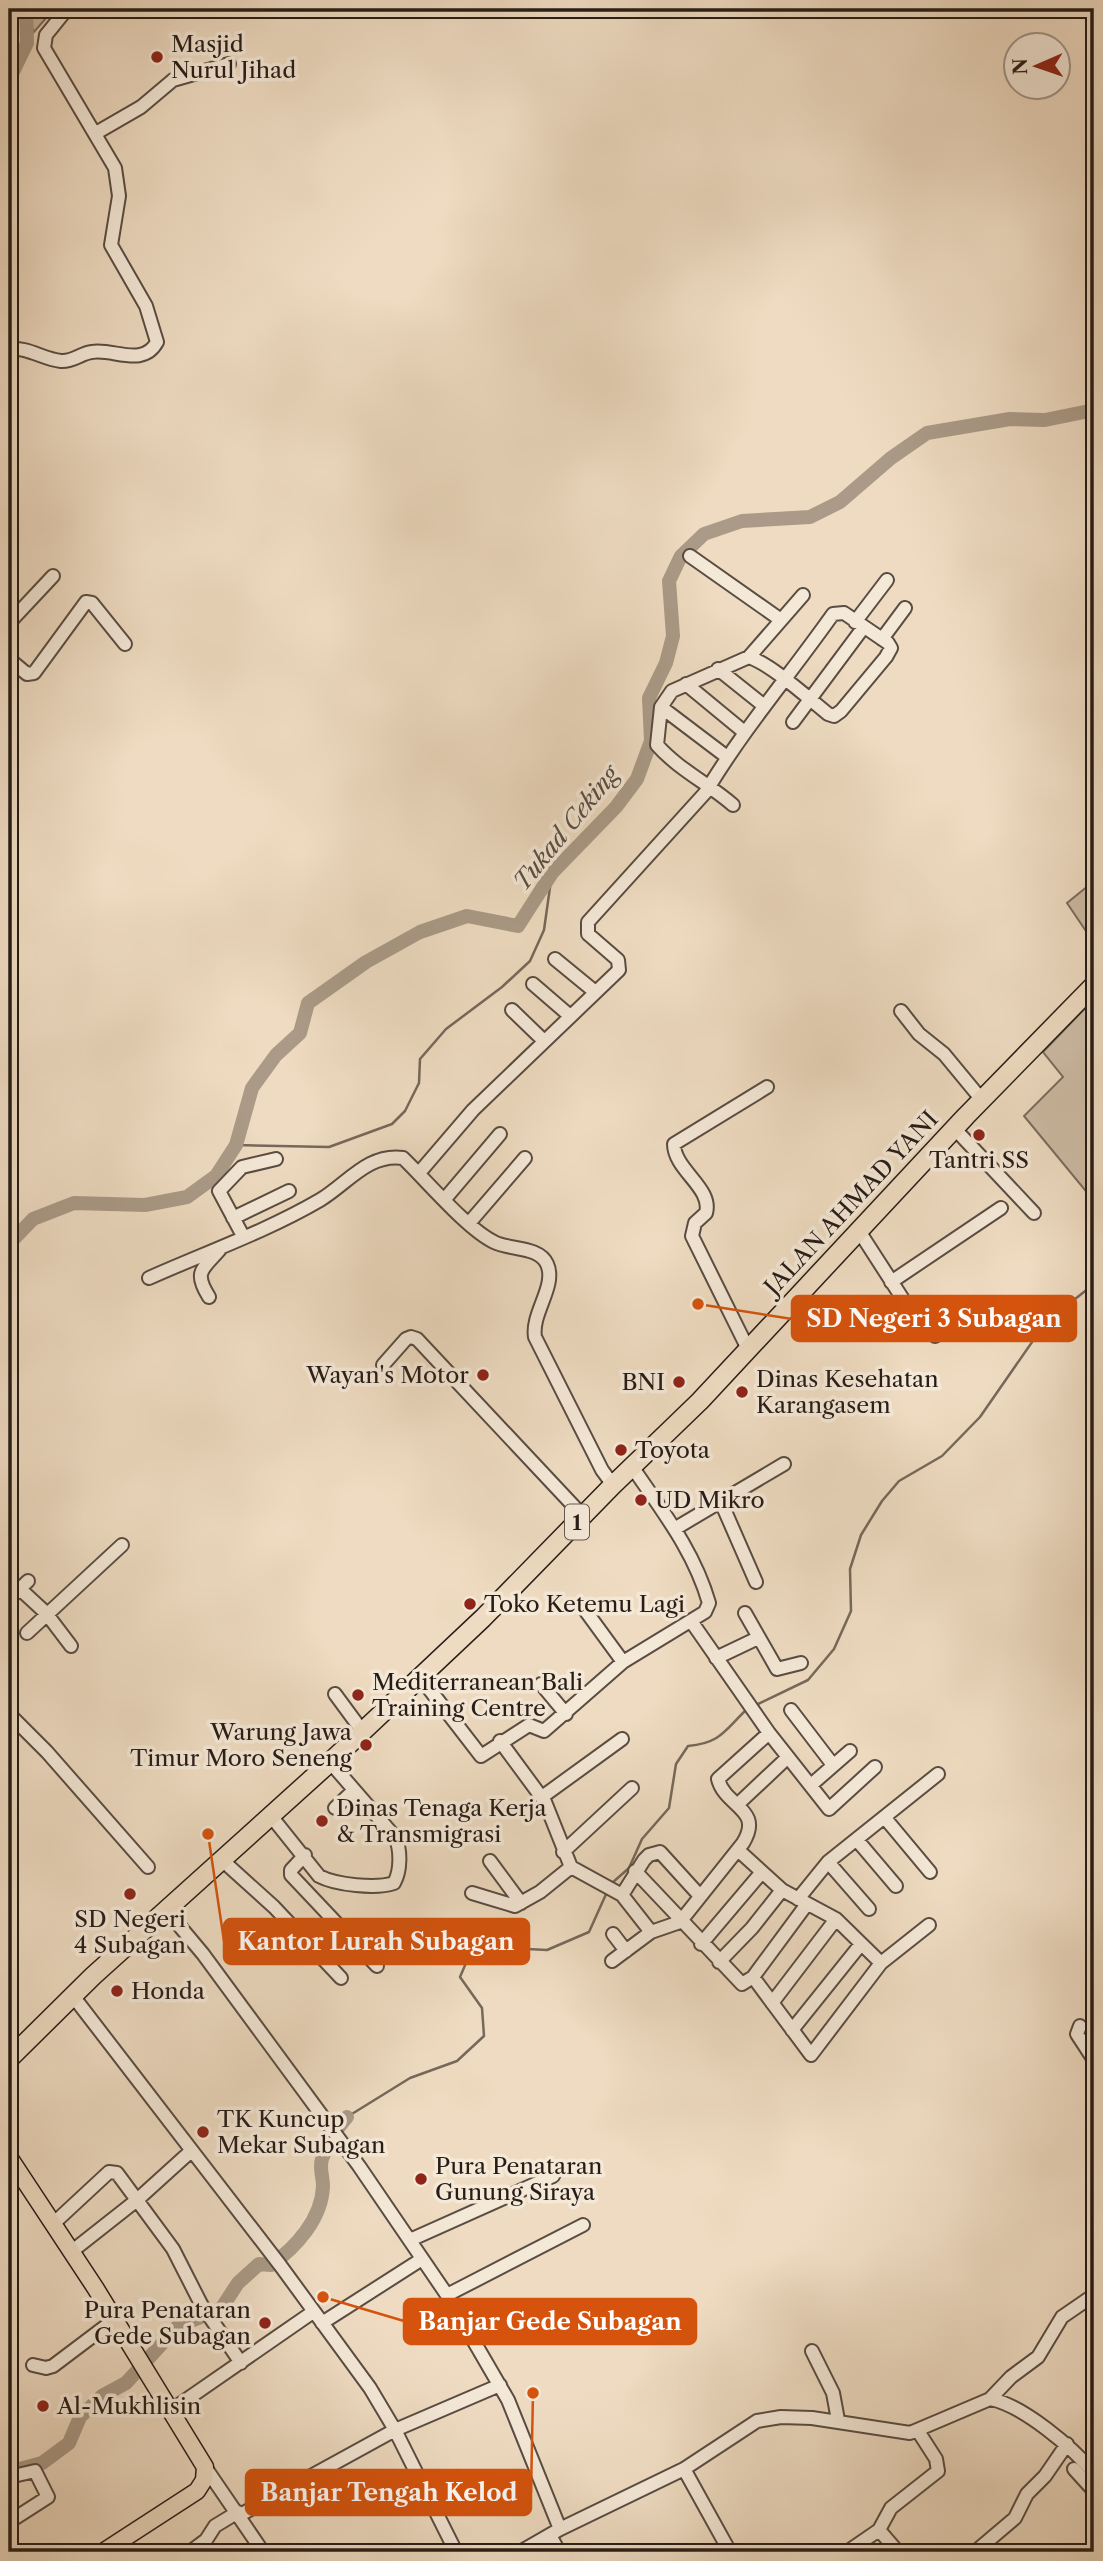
<svg xmlns="http://www.w3.org/2000/svg" width="1103" height="2561" viewBox="0 0 1103 2561" font-family="'Libre Caslon Text',serif">
	<style>
		.green { fill: #ccbba4; stroke: #7a6c5e; stroke-width: 2 }
		.lines { fill: none; stroke-linecap: round; stroke-linejoin: round }
		.stream { stroke: #76685a; stroke-width: 2.5 }
		.river { stroke: #aa9a87; stroke-width: 14 }
		.minor-casing { stroke: #594c42; stroke-width: 16 }
		.major-casing { stroke: #271c17; stroke-width: 19 }
		.highway-casing { stroke: #271c17; stroke-width: 21 }
		.minor { stroke: #f4e8d7; stroke-width: 12 }
		.major { stroke: #eedbc1; stroke-width: 16 }
		.highway { stroke: #eedbc1; stroke-width: 18 }
		.poi-dot { fill: #8f2418; stroke: #f4e8d7; stroke-width: 2.5 }
		.labels { text-anchor: middle; dominant-baseline: central; stroke-width: 7; stroke-linejoin: round; paint-order: stroke }
		.shield { fill: #f4e8d7; stroke: #645951; stroke-width: 2 }
		.shield-label { font-size: 21px; font-weight: bold; fill: #271c17 }
		.poi-label { font-size: 23px; fill: #271c17; stroke: #f4e8d7; text-anchor: start }
		.street-label { font-size: 23px; fill: #271c17; stroke: #f4e8d7 }
		.water-label { font-size: 24px; font-style: italic; fill: #5b4e44; stroke: #f4e8d7 }
		.leader { fill: none; stroke: #d5530d; stroke-width: 2.5 }
		.callout-dot { fill: #d5530d; stroke: #f4e8d7; stroke-width: 2.5 }
		.callout { fill: #d5530d; stroke: #d5530d; stroke-width: 2.5 }
		.callout-label { font-size: 24px; text-anchor: middle; font-weight: bold; fill: #fff }
	</style>
	<rect width="100%" height="100%" fill="#eedbc1"/>
	<filter id="stains"><feTurbulence type="fractalNoise" baseFrequency=".00286" numOctaves="4"/><feColorMatrix values="0 0 0 0 .2 0 0 0 0 .09 0 0 0 0 .02 0 0 0 .5 -.17"/></filter>
	<radialGradient id="worn" r=".72"><stop offset=".6" stop-color="#630" stop-opacity="0"/><stop offset="1" stop-color="#630" stop-opacity=".3"/></radialGradient>
	<path class="green" d="M28,9H54L34,32L29,21Z
		M1094,881V943L1067,903Z
		M1094,999V1116L1088,1118L1094,1124V1201L1024,1116L1063,1077L1043,1052Z"/>
	<g class="lines">
		<path class="stream" d="M236,1145L329,1147L392,1124L405,1111L419,1083L420,1059L446,1029L502,987L530,961L544,930L552,873
			M756,1705L808,1680L834,1649L851,1611L850,1569L861,1535L882,1501L899,1481L942,1456L980,1417L1046,1322L1094,1284
			M612,1883L629,1868L642,1839L669,1808L676,1764L688,1746C721,1743 725,1730 747,1709
			M347,2117L410,2078L457,2061L484,2036L482,2008L460,1977L469,1956L489,1947L547,1950L589,1932L607,1892"/>
		<path class="river" d="M9,80L27,43L26,9
			M9,1244L33,1219L74,1203L145,1205L187,1197L216,1176L236,1145L252,1088L276,1055L300,1033L308,1003L366,962L420,932L467,916L518,926L552,873L616,807L637,779L651,741L649,698L666,663L673,636L669,581L681,556L704,534L742,521L810,517L840,502L891,458L927,433L1010,419L1045,420L1094,410
			M16,2470L42,2463L69,2443L80,2417L102,2396L126,2383L178,2326L221,2309L238,2283L259,2264L271,2265C296,2247 322,2219 323,2186C323,2176 319,2168 322,2159C327,2142 336,2130 347,2117"/>
		<g class="minor-casing">
			<path id="minor" d="M144,9L145,11
				M96,133L141,107L173,80L229,64
				M9,349C29,347 42,359 61,361C73,362 81,353 92,352C113,348 143,368 157,342L146,306L111,245L119,196L115,168L44,48L46,35L67,9
				M690,556L781,620
				M855,622L887,580
				M9,623L53,576
				M882,639L905,608
				M749,657L803,595
				M9,659L27,674L34,673L86,602L92,603L125,644
				M718,669L763,705
				M686,684L743,731
				M661,707L727,757
				M793,722L863,628
				M555,959L594,991
				M533,984L569,1015
				M512,1010L544,1041
				M901,1011L919,1034L944,1054L982,1100
				M954,1128L1034,1213
				M419,1173L473,1110L619,970L618,960L588,934V922L705,793L710,785C747,725 792,672 833,614L844,613L888,643L891,648L886,657L841,711L834,716L828,714C808,698 772,665 749,657L672,691L661,707L657,745C678,769 709,784 733,805
				M444,1200L500,1134
				M233,1218L289,1191
				M470,1222L525,1158
				M859,1231L906,1304L935,1336
				M243,1236L219,1191L242,1167L276,1159
				M149,1278C205,1253 267,1231 320,1200C347,1184 368,1153 403,1158C426,1180 467,1229 494,1242C509,1250 539,1246 547,1264C557,1286 531,1313 535,1337L602,1470L613,1485
				M891,1282L1001,1208
				M209,1297C192,1270 204,1269 222,1247
				M748,1349L692,1236L695,1223L706,1213C713,1188 674,1170 674,1144L767,1087
				M383,1365L406,1339L411,1337L417,1339L583,1516
				M721,1502L756,1582
				M676,1528L784,1464
				M20,1589L46,1613L71,1646
				M9,1599L28,1581
				M585,1610L623,1662
				M745,1613L777,1669L801,1663
				M691,1621L769,1733L829,1809L875,1767
				M27,1633L122,1545
				M716,1658L758,1638
				M420,1677L481,1756L529,1725L544,1731L623,1662L705,1612L709,1603C694,1551 663,1512 633,1468
				M541,1684L566,1714
				M335,1694L363,1732
				M791,1710L833,1765
				M9,1714L47,1752L148,1867
				M500,1741L545,1802L571,1867L622,1895L651,1932
				M811,1785L850,1751
				M542,1797L622,1739
				M737,1805L788,1757
				M335,1808L353,1791
				M271,1816L319,1876C336,1885 376,1889 394,1883C401,1871 401,1849 395,1837L330,1762
				M885,1818L930,1872
				M857,1840L896,1886
				M738,1850L782,1890L836,1919L881,1963
				M563,1852L632,1788
				M305,1855L291,1870V1875L377,1966
				M222,1860L274,1907L341,1978
				M490,1861L521,1903
				M828,1862L869,1909
				M635,1871L742,1984L753,1977L807,1904
				M472,1893L515,1906L540,1892L571,1867
				M622,1895L644,1860L649,1855L660,1852L700,1896
				M798,1899L828,1862L938,1774
				M167,1911L203,1954L359,2166L447,2295L508,2400L560,2529
				M613,1934L626,1951
				M701,1944L762,1872
				M612,1961L651,1932L680,1922L743,1843C764,1809 725,1807 718,1779L769,1733
				M719,1962L752,1928L782,1890
				M753,1977L811,2055L881,1963L929,1925
				M73,1996L280,2265L370,2388L395,2430L456,2552
				M772,2003L836,1919
				M1080,2026L1077,2034L1094,2060
				M792,2030L861,1944
				M53,2224L109,2172L117,2173L173,2249L201,2304L241,2363
				M410,2240L553,2176
				M71,2252L137,2200L190,2152
				M447,2295L583,2225
				M322,2323L422,2259
				M812,2351L833,2393L838,2420
				M33,2365L46,2368L53,2366L114,2320
				M990,2399L1011,2377L1038,2357L1062,2317L1094,2295
				M170,2411L313,2312
				M205,2467L263,2552
				M684,2469L730,2552
				M1074,2469L1094,2491
				M9,2477L35,2471L48,2497L9,2522
				M240,2515L395,2430L500,2385
				M879,2530L898,2552
				M550,2535L559,2552
				M190,2552L206,2540L215,2526L238,2512
				M520,2552L560,2529L684,2469L757,2421L781,2417L812,2418L910,2433L990,2399C1023,2405 1073,2448 1094,2473
				M847,2552L879,2530L891,2508L938,2471L936,2459L918,2431
				M975,2552L1015,2518L1027,2494L1045,2476L1067,2444"/>
		</g>
		<g class="major-casing">
			<path id="major" d="M9,2157L96,2289L205,2467L204,2480L197,2491L103,2552"/>
		</g>
		<g class="highway-casing">
			<path id="highway" d="M9,2059L93,1976L327,1765L483,1618L613,1485L700,1401L966,1116L1094,985"/>
		</g>
		<use href="#minor" class="minor"/>
		<use href="#major" class="major"/>
		<use href="#highway" class="highway"/>
	</g>
	<g class="poi-dot">
		<circle cx="157" cy="57" r="7"/>
		<circle cx="979" cy="1135" r="7"/>
		<circle cx="483" cy="1375" r="7"/>
		<circle cx="679" cy="1382" r="7"/>
		<circle cx="742" cy="1392" r="7"/>
		<circle cx="621" cy="1450" r="7"/>
		<circle cx="641" cy="1500" r="7"/>
		<circle cx="470" cy="1604" r="7"/>
		<circle cx="358" cy="1695" r="7"/>
		<circle cx="366" cy="1745" r="7"/>
		<circle cx="322" cy="1821" r="7"/>
		<circle cx="130" cy="1894" r="7"/>
		<circle cx="117" cy="1991" r="7"/>
		<circle cx="203" cy="2132" r="7"/>
		<circle cx="421" cy="2179" r="7"/>
		<circle cx="265" cy="2323" r="7"/>
		<circle cx="43" cy="2406" r="7"/>
	</g>
	<g class="labels">
		<rect class="shield" x="565" y="1504.5" width="24" height="35" rx="5"/>
		<g class="shield-label">
			<text x="577" y="1522">1</text>
		</g>
		<g class="poi-label">
			<text x="171" y="44">Masjid<tspan x="171" dy="26">Nurul Jihad</tspan></text>
			<text x="979" y="1160" text-anchor="middle">Tantri SS</text>
			<text x="469" y="1375" text-anchor="end">Wayan's Motor</text>
			<text x="756" y="1379">Dinas Kesehatan<tspan x="756" dy="26">Karangasem</tspan></text>
			<text x="665" y="1382" text-anchor="end">BNI</text>
			<text x="635" y="1450">Toyota</text>
			<text x="655" y="1500">UD Mikro</text>
			<text x="484" y="1604">Toko Ketemu Lagi</text>
			<text x="372" y="1682">Mediterranean Bali<tspan x="372" dy="26">Training Centre</tspan></text>
			<text x="352" y="1732" text-anchor="end">Warung Jawa<tspan x="352" dy="26">Timur Moro Seneng</tspan></text>
			<text x="336" y="1808">Dinas Tenaga Kerja<tspan x="336" dy="26">&amp; Transmigrasi</tspan></text>
			<text x="130" y="1919" text-anchor="middle">SD Negeri<tspan x="130" dy="26">4 Subagan</tspan></text>
			<text x="131" y="1991">Honda</text>
			<text x="217" y="2119">TK Kuncup<tspan x="217" dy="26">Mekar Subagan</tspan></text>
			<text x="435" y="2166">Pura Penataran<tspan x="435" dy="26">Gunung Siraya</tspan></text>
			<text x="251" y="2310" text-anchor="end">Pura Penataran<tspan x="251" dy="26">Gede Subagan</tspan></text>
			<text x="57" y="2406">Al-Mukhlisin</text>
		</g>
		<g class="street-label">
			<text transform="translate(851 1203) rotate(-47)">JALAN AHMAD YANI</text>
		</g>
		<g class="water-label">
			<text transform="translate(566 828) rotate(-51)">Tukad Ceking</text>
		</g>
	</g>
	<path class="leader" d="M698 1304L792 1319M208 1834L224 1941M323 2297L404 2321M533 2393L531 2493"/>
	<g class="callout-dot">
		<circle cx="698" cy="1304" r="7"/>
		<circle cx="208" cy="1834" r="7"/>
		<circle cx="323" cy="2297" r="7"/>
		<circle cx="533" cy="2393" r="7"/>
	</g>
	<g class="callout">
		<rect x="792" y="1296" width="284" height="45" rx="7"/>
		<rect x="224" y="1919" width="305" height="45" rx="7"/>
		<rect x="404" y="2299" width="292" height="45" rx="7"/>
		<rect x="246" y="2470" width="285" height="45" rx="7"/>
	</g>
	<g class="callout-label">
		<text x="934" y="1327">SD Negeri 3 Subagan</text>
		<text x="376" y="1950">Kantor Lurah Subagan</text>
		<text x="550" y="2330">Banjar Gede Subagan</text>
		<text x="389" y="2501">Banjar Tengah Kelod</text>
	</g>
	<rect width="1103" height="2561" fill="none" stroke="#eedbc1" stroke-width="35"/>
	<rect x="10" y="10" width="1082" height="2540" fill="none" stroke="#271c17" stroke-width="3.5"/>
	<rect x="18" y="18" width="1068" height="2526" fill="none" stroke="#271c17" stroke-width="2"/>
	<g transform="translate(1037 66) rotate(268)"><circle r="33" fill="#f4e8d7" stroke="#a2968a" stroke-width="2"/>
	<path d="M0-5L12 26L0 18L-12 26Z" fill="#8f2418"/>
	<text y="-10" font-size="19" font-weight="bold" text-anchor="middle" fill="#271c17">N</text>
	</g>
	<rect width="100%" height="100%" filter="url(#stains)"/>
	<rect width="100%" height="100%" fill="url(#worn)"/>
</svg>
